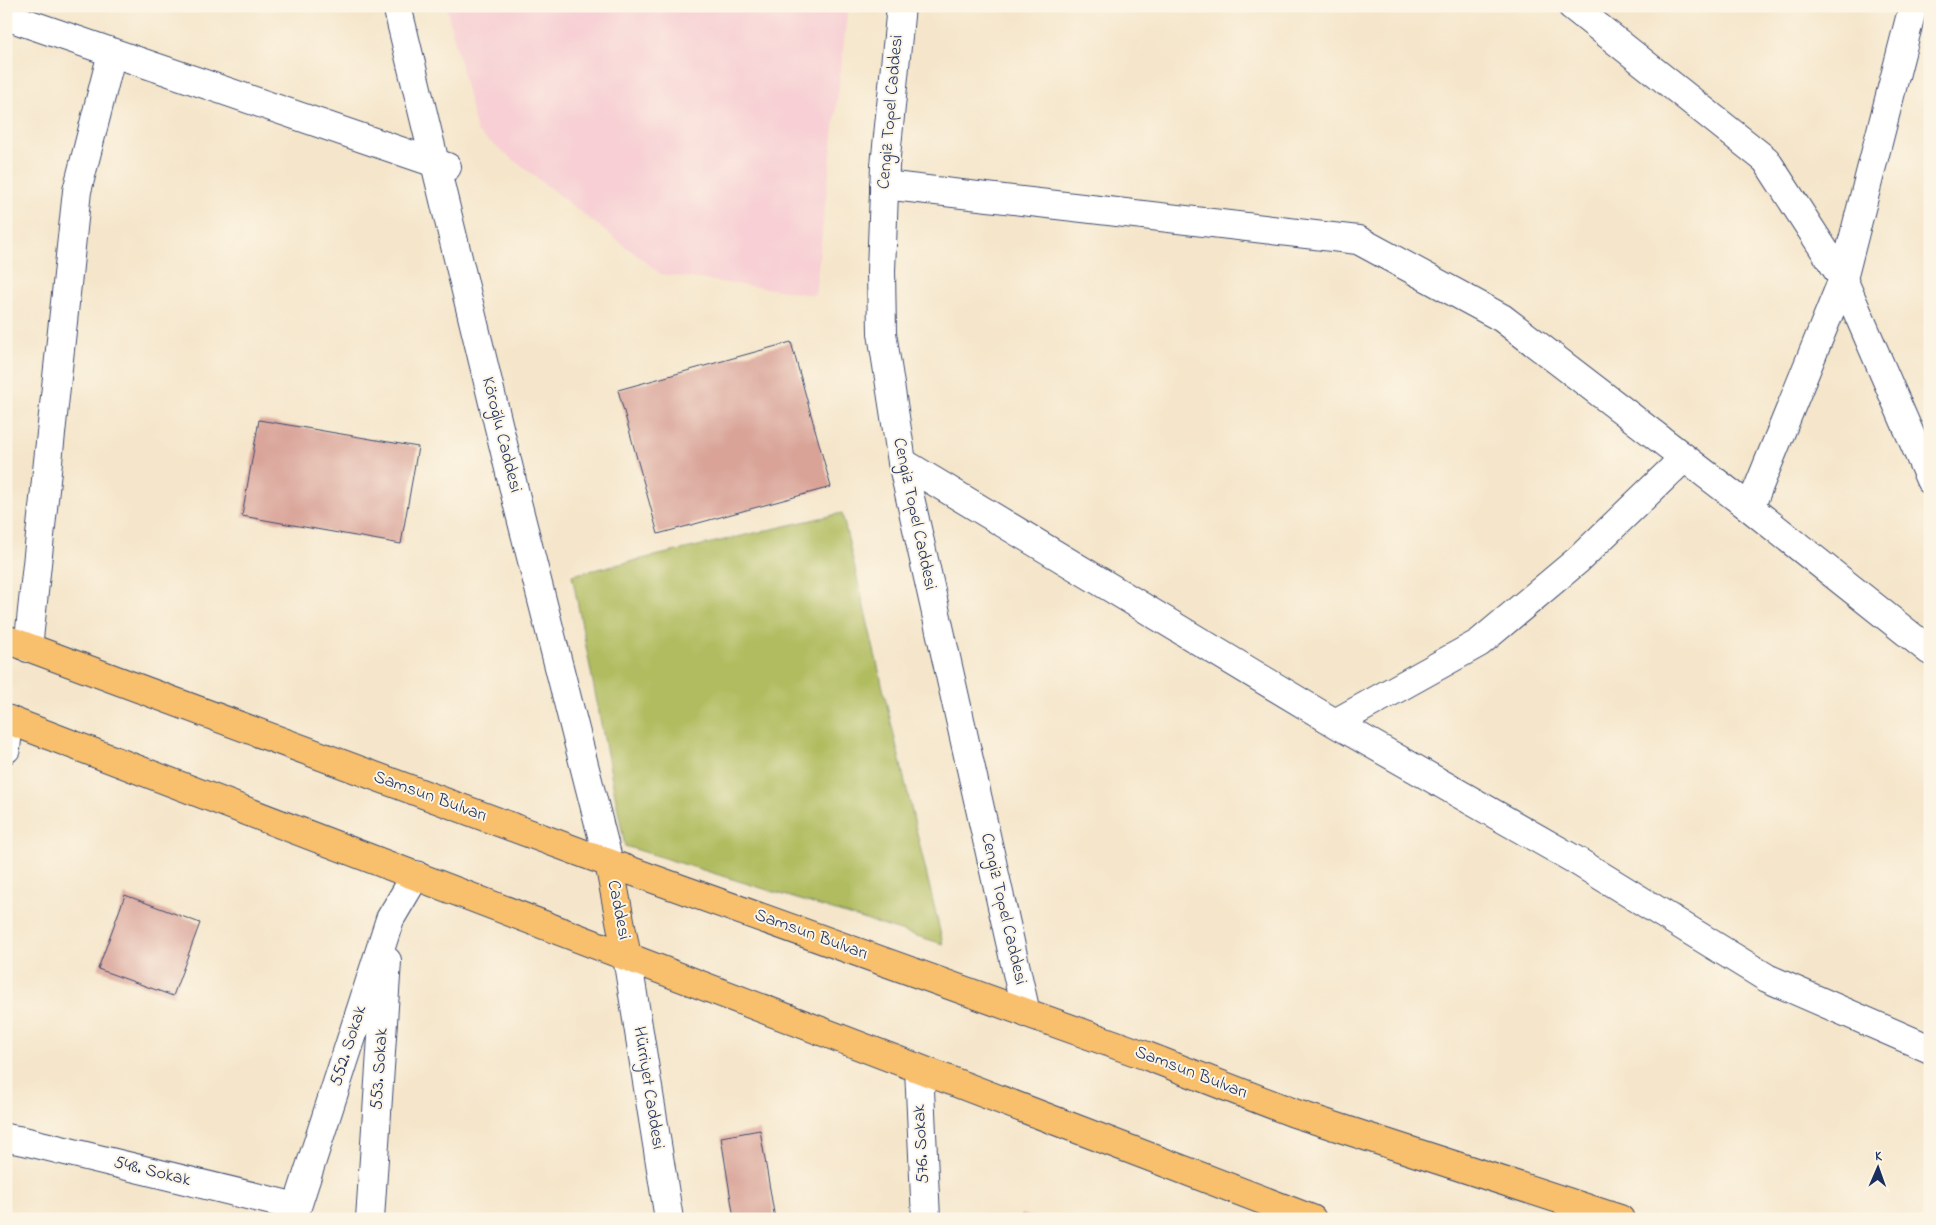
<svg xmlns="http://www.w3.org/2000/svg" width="1936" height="1225" viewBox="0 0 1936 1225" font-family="'Indie Flower',sans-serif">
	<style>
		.built { fill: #f7cfd4 }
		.green { fill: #b0bc5e; stroke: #66765e }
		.building { fill: #d9a398 }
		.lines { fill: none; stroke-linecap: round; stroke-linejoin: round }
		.minor-casing { stroke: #3c4a6e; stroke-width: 30 }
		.tertiary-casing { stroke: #3c4a6e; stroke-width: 30 }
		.primary-casing { stroke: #3c4a6e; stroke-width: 30 }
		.minor { stroke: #fff; stroke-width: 28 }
		.tertiary { stroke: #fff; stroke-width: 28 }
		.primary { stroke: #f8bf6c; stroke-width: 28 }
		.labels { text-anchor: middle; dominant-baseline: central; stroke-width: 4; stroke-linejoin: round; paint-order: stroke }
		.street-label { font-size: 18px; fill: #1b2f5e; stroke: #fcf5e5 }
	</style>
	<rect width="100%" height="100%" fill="#fcf5e5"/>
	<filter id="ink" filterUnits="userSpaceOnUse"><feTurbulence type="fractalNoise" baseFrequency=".02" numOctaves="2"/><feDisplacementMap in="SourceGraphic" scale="10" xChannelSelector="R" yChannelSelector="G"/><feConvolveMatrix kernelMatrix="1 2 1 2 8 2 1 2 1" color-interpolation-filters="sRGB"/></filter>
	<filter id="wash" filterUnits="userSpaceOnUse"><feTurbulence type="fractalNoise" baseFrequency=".0096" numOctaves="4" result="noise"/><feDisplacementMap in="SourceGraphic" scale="20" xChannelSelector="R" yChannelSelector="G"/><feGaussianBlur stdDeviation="1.12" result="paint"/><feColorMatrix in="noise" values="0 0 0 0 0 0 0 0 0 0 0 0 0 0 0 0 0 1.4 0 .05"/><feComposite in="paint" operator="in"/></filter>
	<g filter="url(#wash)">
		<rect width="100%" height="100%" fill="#f5e6cb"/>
		<path class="built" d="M446,6H848L815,295L661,274L477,132Z"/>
		<path class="green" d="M842,513L943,944L625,846L572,575Z"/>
		<g id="blocks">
			<path class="building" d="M791,342L831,487L658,534L618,390Z
				M259,420L418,447L401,544L242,516Z
				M125,895L200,923L173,996L98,969Z
				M760,1130L775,1219H734L721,1137Z
				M1021,1214L1035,1218V1219H1020Z
				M827,1215V1219H808V1218Z"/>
		</g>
	</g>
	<g filter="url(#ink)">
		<use href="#blocks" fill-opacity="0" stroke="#3c4a6e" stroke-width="1"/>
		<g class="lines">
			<g class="minor-casing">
				<path id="minor" d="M1572,6L1766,160L1843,279L1930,480
					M6,16L447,167
					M884,185L1358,240L1502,318L1750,508L1930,651
					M902,462L1335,723L1577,861L1767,978L1930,1049
					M1750,508L1843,279L1913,6
					M28,648L77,191L112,53
					M6,720H9L6,749
					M1335,723L1479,643L1578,560L1684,458
					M919,1069L926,1219
					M6,1138L24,1141L297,1207
					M287,1219L297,1207L390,919L416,875
					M370,1219L387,961"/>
			</g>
			<g class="tertiary-casing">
				<path id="tertiary" d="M397,6L518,506L609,863
					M901,6L885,166L881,271L882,333L902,462L1026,1013
					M627,957L669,1219"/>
			</g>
			<g class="primary-casing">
				<path id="primary" d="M6,639L609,863L1147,1056L1294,1113L1620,1219
					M6,719L1312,1219
					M609,863L627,957"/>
			</g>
			<use href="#minor" class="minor"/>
			<use href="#tertiary" class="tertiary"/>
			<use href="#primary" class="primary"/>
		</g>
	</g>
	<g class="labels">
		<g class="street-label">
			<text transform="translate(891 112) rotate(-85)">Cengiz Topel Caddesi</text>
			<text transform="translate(501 435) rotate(76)">Köroğlu Caddesi</text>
			<text transform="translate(914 514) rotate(78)">Cengiz Topel Caddesi</text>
			<text transform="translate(430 797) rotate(20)">Samsun Bulvarı</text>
			<text transform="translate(1003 909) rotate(77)">Cengiz Topel Caddesi</text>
			<text transform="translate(618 910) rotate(79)">Caddesi</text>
			<text transform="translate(811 935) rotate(20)">Samsun Bulvarı</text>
			<text transform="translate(349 1046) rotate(-72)">552. Sokak</text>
			<text transform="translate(380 1069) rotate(-86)">553. Sokak</text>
			<text transform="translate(1191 1073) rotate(21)">Samsun Bulvarı</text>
			<text transform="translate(648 1088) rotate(81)">Hürriyet Caddesi</text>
			<text transform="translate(922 1144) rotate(-93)">576. Sokak</text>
			<text transform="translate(152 1172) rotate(14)">548. Sokak</text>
		</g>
	</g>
	<rect width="1936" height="1225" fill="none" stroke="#fcf5e5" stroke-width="25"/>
	<g transform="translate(1878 1168) rotate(2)" stroke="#fcf5e5" stroke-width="4" paint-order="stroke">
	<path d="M0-4L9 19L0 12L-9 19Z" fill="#1b2f5e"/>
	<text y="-8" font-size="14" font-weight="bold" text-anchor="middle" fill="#1b2f5e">K</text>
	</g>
</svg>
